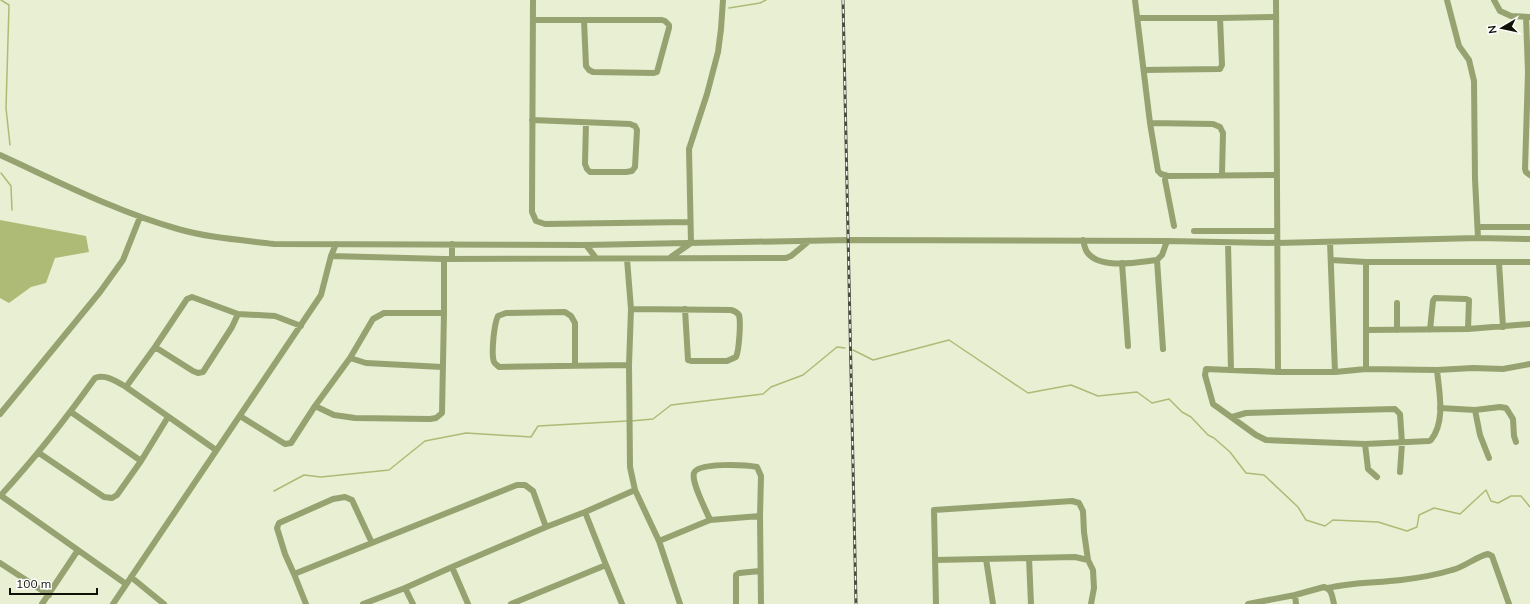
<svg xmlns="http://www.w3.org/2000/svg" width="1530" height="604" viewBox="0 0 1530 604" font-family="Mulish,sans-serif">
	<style>
		.water { fill: #adbb76 }
		.lines { fill: none; stroke-linecap: round; stroke-linejoin: round }
		.stream { stroke: #adbb76; stroke-width: 1.5 }
		.minor { stroke: #97a271; stroke-width: 6 }
		.rail-casing { stroke: #494d3e; stroke-width: 3 }
		.rail { stroke: #fff; stroke-width: 1.5; stroke-dasharray: 4.5; stroke-linecap: butt }
	</style>
	<rect width="100%" height="100%" fill="#e8efd2"/>
	<path class="water" d="M0,220L86,236L89,252L55,258L46,283L31,287L9,303L0,298Z"/>
	<g class="lines">
		<path class="stream" d="M1,0L9,5L6,108L10,145
			M729,8L760,3L766,0
			M1,173L11,186L12,210
			M853,350L873,360L949,340L1028,393L1071,385L1098,396L1137,392L1152,403L1169,399L1182,412L1191,417L1208,435L1214,438L1230,452L1246,473L1264,475L1298,507L1306,520L1325,526L1333,520L1378,522L1407,531L1417,527L1419,515L1434,508L1460,514L1486,490L1491,501L1498,503L1511,496H1521L1530,507
			M631,421L653,419L671,405L763,394L771,387L803,375L837,347L845,348
			M274,491L304,475L321,477L389,470L425,441L466,433L531,437L538,426L627,421"/>
		<path class="minor" d="M533,0L532,212L536,221L545,224L689,222
			M1135,0L1150,123L1158,171L1161,174L1168,176L1277,175
			M1276,0L1278,372
			M1447,0L1459,46L1469,60L1474,81L1475,179L1478,238
			M1494,0L1500,11L1511,16L1529,17
			M1526,17L1528,72L1525,169L1526,172L1530,175
			M1138,18H1220L1222,65L1220,69L1144,70
			M1220,18L1276,17
			M533,20H662L665,21L669,25V28L657,72L654,73L593,72L589,70L586,66L584,20
			M532,120L630,124L635,126L637,130L635,167L632,171L626,172H590L587,169L585,164L586,123
			M1150,123L1213,124L1220,127L1223,133L1222,175
			M0,155C57,181 117,212 178,229C209,238 242,240 274,244L586,245L849,240L1167,241L1277,243L1478,238L1530,239
			M1165,180L1174,226
			M1478,227H1530
			M1194,231H1277
			M1083,240C1084,244 1085,249 1087,252C1099,270 1139,262 1157,260L1162,255L1167,241
			M1330,242L1335,372L1366,369L1437,370L1473,368L1503,369L1530,364
			M1228,243L1231,370
			M336,244L331,256L444,259L786,258L791,256L809,241
			M452,244V259
			M586,245L596,258
			M671,257L691,243L689,149L707,94L718,52L721,29L723,0
			M444,259V313L442,413L436,418L430,419L355,418L334,415L315,406L350,358L373,319L384,313H444
			M627,259L631,309L629,365L630,467L635,490L659,541L680,604
			M1157,260L1163,349
			M1331,260L1366,262V369
			M1366,262H1530
			M1122,263L1128,346
			M1499,263L1503,327
			M631,309L731,310C735,311 737,312 739,315C741,322 739,351 736,357L727,361H692L688,360L685,309
			M1366,330L1468,329L1530,324
			M1397,330V303
			M1430,330L1433,301L1435,298L1466,299L1469,300L1468,329
			M155,347L193,371L198,373L203,372L232,327L238,314
			M350,358L366,363L442,367
			M575,365V323L571,316L565,312L506,313L498,316C494,324 491,354 494,362C495,364 497,365 499,367L629,365
			M1335,372H1278L1206,369L1205,375L1213,404L1256,435L1266,440L1365,444L1429,441L1431,440C1446,421 1439,392 1437,370
			M126,387L155,347L187,299L192,297L238,314L275,316L301,326
			M1440,408L1475,410L1500,407L1506,408L1508,411L1513,419L1514,436L1516,442
			M1475,410L1480,435L1489,458
			M71,412L141,461
			M0,414L100,292L123,260L140,217
			M240,416L285,444L291,443L315,406
			M1232,417L1246,413L1395,409L1400,414L1402,443L1400,472
			M1365,444L1368,469L1377,477
			M39,453L104,497L112,498L117,495L141,461L168,417
			M0,495L126,584
			M1,495C36,457 65,420 95,378C106,374 116,381 126,387L216,450
			M710,520L760,516
			M546,527L585,512L635,490
			M659,541L710,520C706,510 691,482 694,473C697,462 747,465 757,467L761,476L760,516L761,604
			M1029,558L1031,604
			M986,559L993,604
			M935,560L1075,557L1088,560
			M0,563L49,595
			M606,565L622,604
			M294,574L285,554L277,528L279,523L333,499L345,497L352,500L372,543
			M131,577L164,604
			M405,588L452,567L468,604
			M1328,588C1352,582 1376,583 1401,580C1418,578 1436,575 1452,570C1465,567 1475,557 1488,554L1492,556L1509,604
			M1295,595L1296,604
			M42,604L78,550
			M113,604L321,295L331,256
			M306,604L294,574L517,485H525L533,491L546,527L452,567
			M363,604L405,588L413,604
			M511,604L606,565L585,512
			M736,604V575L739,573L760,571
			M936,604L934,510L1072,501L1079,503L1083,511L1084,532L1088,560L1093,570L1094,588L1091,604
			M1248,604L1295,595L1324,587C1332,589 1332,596 1334,604"/>
		<g class="rail-casing">
			<path id="rail" d="M843,0L856,604"/>
		</g>
		<use href="#rail" class="rail"/>
	</g>
	<g transform="translate(1502 28) rotate(261)" stroke="#ffffff" stroke-width="3" paint-order="stroke">
	<path d="M0-3L7 15L0 10L-7 15Z" fill="#101208"/>
	<text y="-6" font-size="11" font-weight="bold" text-anchor="middle" fill="#101208">N</text>
	</g>
	<path d="M10 588v6h87v-6" fill="none" stroke="#101208" stroke-width="2"/>
	<text x="16" y="588" font-size="12" fill="#101208" stroke="#ffffff" stroke-width="3" paint-order="stroke">100 m</text>
</svg>
